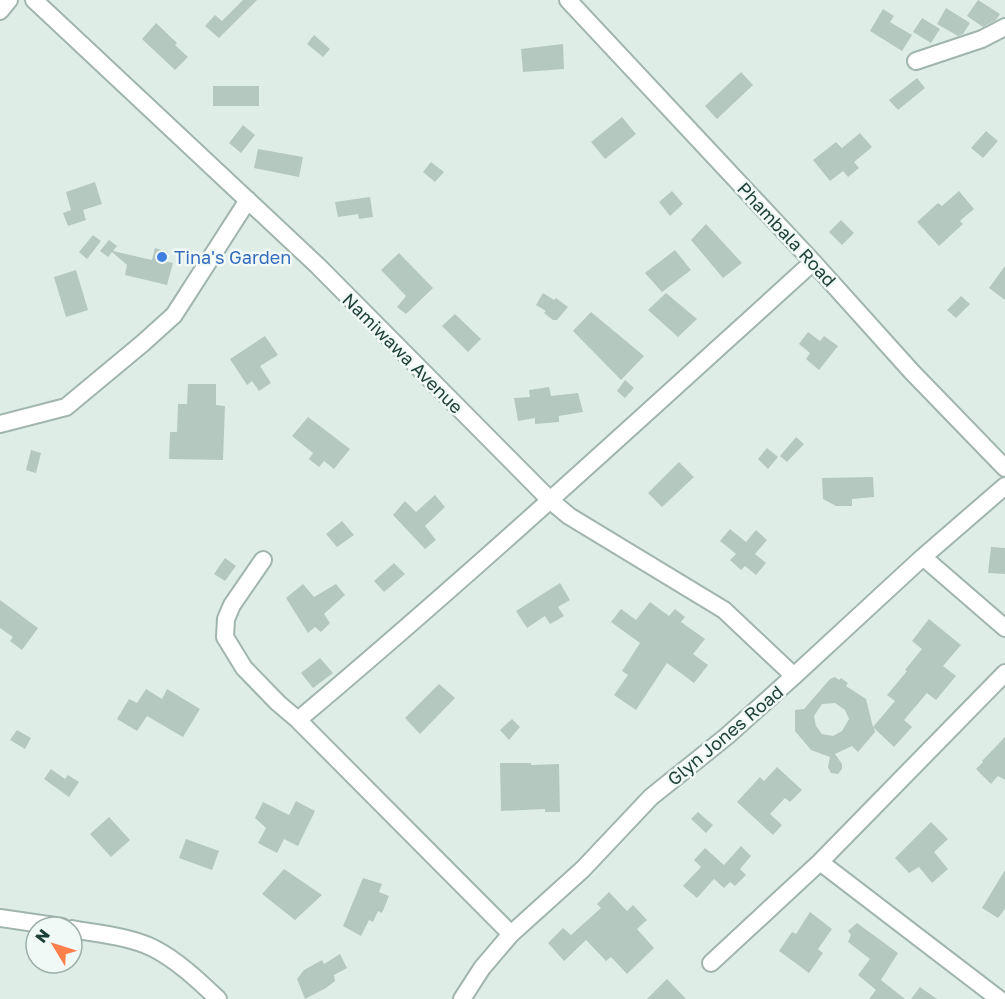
<svg xmlns="http://www.w3.org/2000/svg" width="1005" height="999" viewBox="0 0 1005 999" font-family="'Golos Text',sans-serif">
	<style>
		.building { fill: #b4c8c0; fill-rule: evenodd }
		.lines { fill: none; stroke-linecap: round; stroke-linejoin: round }
		.minor-casing { stroke: #a1b5af; stroke-width: 20 }
		.minor { stroke: #fff; stroke-width: 16 }
		.shop-dot { fill: #3f7fe0; stroke: #f0f9f5; stroke-width: 2 }
		.labels { text-anchor: middle; dominant-baseline: central; stroke-width: 5; stroke-linejoin: round; paint-order: stroke }
		.street-label { font-size: 18px; fill: #1e3f38; stroke: #f0f9f5 }
		.shop-label { font-size: 18px; fill: #366cbe; stroke: #f0f9f5; text-anchor: start }
	</style>
	<rect width="100%" height="100%" fill="#dfede7"/>
	<path class="building" d="M243,0H257L219,38L205,26L215,15L222,21Z
		M978,0L1000,14L996,20L983,27L967,16Z
		M946,8L970,23L963,34L958,36L937,24Z
		M883,9L894,16L890,22L912,35L902,51L870,31Z
		M922,18L940,29L931,43L913,32Z
		M156,23L177,43L175,45L188,57L175,70L142,39Z
		M314,35L330,49L323,57L307,44Z
		M563,44L564,69L523,72L521,49Z
		M741,72L753,85L717,119L705,106Z
		M917,78L925,88L898,110L889,100Z
		M213,86H259V106H213Z
		M622,117L636,134L605,159L591,142Z
		M243,125L255,135L241,153L229,143Z
		M986,131L998,141L983,158L971,148Z
		M860,133L872,147L854,162L859,168L848,177L843,171L830,181L813,160L836,142L842,148Z
		M258,149L303,157L299,177L254,168Z
		M431,162L444,172L435,182L423,172Z
		M95,182L102,204L83,210L86,220L68,226L63,213L71,210L66,192Z
		M672,191L683,204L670,216L659,202Z
		M959,191L974,209L960,221L963,224L939,246L917,222L938,203L942,206Z
		M370,197L373,217L359,219L358,214L338,217L335,202Z
		M841,220L854,233L842,245L829,232Z
		M706,224L742,263L723,278L691,240Z
		M93,235L101,241L87,259L79,252Z
		M109,240L117,246L113,251L152,260L155,248L168,252L165,261L173,263L167,285L125,275L127,265L112,252L108,257L100,251Z
		M675,250L691,270L662,292L645,273Z
		M399,253L433,288L406,314L397,307L406,296L381,270Z
		M1005,266V300L989,288Z
		M76,270L88,310L66,317L54,277Z
		M543,293L554,300L556,298L568,307L557,320H553L544,313L546,311L536,305Z
		M666,293L697,319L678,337L648,310Z
		M961,296L970,304L956,318L947,310Z
		M591,312L644,356L621,380L573,331Z
		M455,314L481,339L468,352L442,326Z
		M808,332L820,341L824,336L838,346L819,370L806,359L810,353L799,344Z
		M265,336L278,355L260,366L271,383L259,391L252,381L247,385L230,359Z
		M625,380L634,388L625,398L617,391Z
		M188,384H216V405L225,406L223,460L169,459L170,432H177L178,404H187Z
		M549,387L551,396L578,393L583,412L559,416V422L535,424V418L518,421L514,398L530,397L529,390Z
		M308,417L350,449L334,469L324,461L319,467L309,459L313,453L292,436Z
		M796,437L804,444L787,462L780,456Z
		M767,448L778,457L768,469L758,459Z
		M31,450L41,453L36,473L26,470Z
		M679,462L694,477L662,507L648,493Z
		M873,477L874,497L852,499V506H836L823,499L822,478Z
		M435,495L445,507L425,526L436,540L425,549L393,515L405,501L416,512Z
		M342,521L354,535L337,547L326,534Z
		M730,529L746,542L756,530L767,540L755,554L766,563L756,575L745,566L741,570L730,560L736,554L720,541Z
		M991,547L1005,548V574L988,573Z
		M225,558L236,566L225,581L214,574Z
		M394,563L405,574L384,592L374,581Z
		M560,583L570,600L558,607L564,616L550,624L545,616L527,628L516,611Z
		M303,584L314,597L336,584L345,595L324,614L330,623L321,632L315,627L308,633L286,598Z
		M0,600L38,628L22,650L10,641L13,637L0,628Z
		M650,602L669,616L675,609L685,617L681,622L705,639L693,654L708,665L694,683L667,663L636,710L614,695L628,675L622,671L640,643L611,622L621,609L636,620Z
		M929,619L961,645L943,666L956,676L936,700L927,693L904,720L912,727L894,747L874,728L875,732L858,752L852,746L835,754L842,764V769L838,774L831,773L828,767L830,757L811,750L795,731V710L804,709L830,679L835,677L839,680L841,678L848,683L846,686L866,699L873,727L895,701L887,695L907,671L905,670L922,649L912,641ZM835,703L845,710L849,719L842,731L833,736L822,734L816,726L814,716L822,704Z
		M320,658L333,673L313,688L301,673Z
		M439,684L455,698L420,734L405,718Z
		M146,689L162,699L167,689L200,709L183,737L147,716L137,731L117,719L129,699L137,703Z
		M512,719L520,727L509,740L500,730Z
		M17,730L31,738L25,749L10,740Z
		M1005,737V780L998,776L991,784L976,769L983,762L982,761Z
		M500,763H531V765L559,764L560,812H545V809L501,811Z
		M777,767L802,790L790,802L785,798L770,814L782,825L773,835L737,802L760,777L764,781Z
		M51,769L65,779L68,775L79,782L69,797L44,779Z
		M296,801L315,811L298,846L284,839L277,853L258,843L266,828L255,818L263,802L289,815Z
		M698,812L713,825L706,833L691,819Z
		M109,817L130,840L111,857L90,834Z
		M931,822L948,839L934,852L948,869L932,883L919,867L909,873L895,858Z
		M186,839L219,851L212,870L179,858Z
		M741,846L751,856L740,869L746,875L735,886L730,882L724,888L714,879L697,898L683,886L701,867L694,860L705,848L724,865Z
		M284,869L322,895L295,920L262,894Z
		M1005,870V909L998,918L982,908Z
		M363,878L382,884L379,892L389,896L382,913L378,911L373,922L369,920L361,936L343,926Z
		M609,892L627,911L633,905L647,920L637,929L654,948L627,974L611,957L606,961L586,940L564,961L548,943L563,928L571,935L601,908L597,904Z
		M810,912L832,929L818,949L823,953L809,973L779,951L792,932L796,934Z
		M857,923L898,953L881,980L905,999H869L876,990L858,975L870,959L848,942L851,935L848,931Z
		M340,954L347,968L334,975L335,981L326,988L305,999L297,979L304,970L322,960L324,964Z
		M667,979L686,999H647Z
		M920,987L937,999H911Z"/>
	<g class="lines">
		<g class="minor-casing">
			<path id="minor" d="M34,0L318,266L551,501L569,516L724,610L794,676
				M568,0L813,262L912,372L1005,468
				M0,11L9,0
				M916,61L982,39L1005,27
				M0,424L66,407L143,343L174,315L248,200
				M923,557L1005,628
				M263,560L232,605L226,619L225,637L244,668L278,703L298,720L511,934
				M298,720C474,572 643,416 813,262
				M820,862L999,999
				M0,918L62,927
				M72,929C98,934 128,936 153,948C177,960 199,981 218,999
				M711,963L820,862L1005,673
				M462,999L482,968L511,934L583,869L651,797L727,736L794,676L923,557L1005,486"/>
		</g>
		<use href="#minor" class="minor"/>
	</g>
	<circle class="shop-dot" cx="162" cy="257" r="6"/>
	<g class="labels">
		<g class="street-label">
			<text transform="translate(787 234) rotate(47)">Phambala Road</text>
			<text transform="translate(403 353) rotate(45)">Namiwawa Avenue</text>
			<text transform="translate(725 735) rotate(-40)">Glyn Jones Road</text>
		</g>
		<g class="shop-label">
			<text x="174" y="257">Tina's Garden</text>
		</g>
	</g>
	<g transform="translate(54 945) rotate(308)"><circle r="28" fill="#f0f9f5" stroke="#9cafa9" stroke-width="1.5"/>
	<path d="M0-4.5L10 22L0 15L-10 22Z" fill="#ff804b"/>
	<text y="-9" font-size="16" font-weight="bold" text-anchor="middle" fill="#1e3f38">N</text>
	</g>
</svg>
